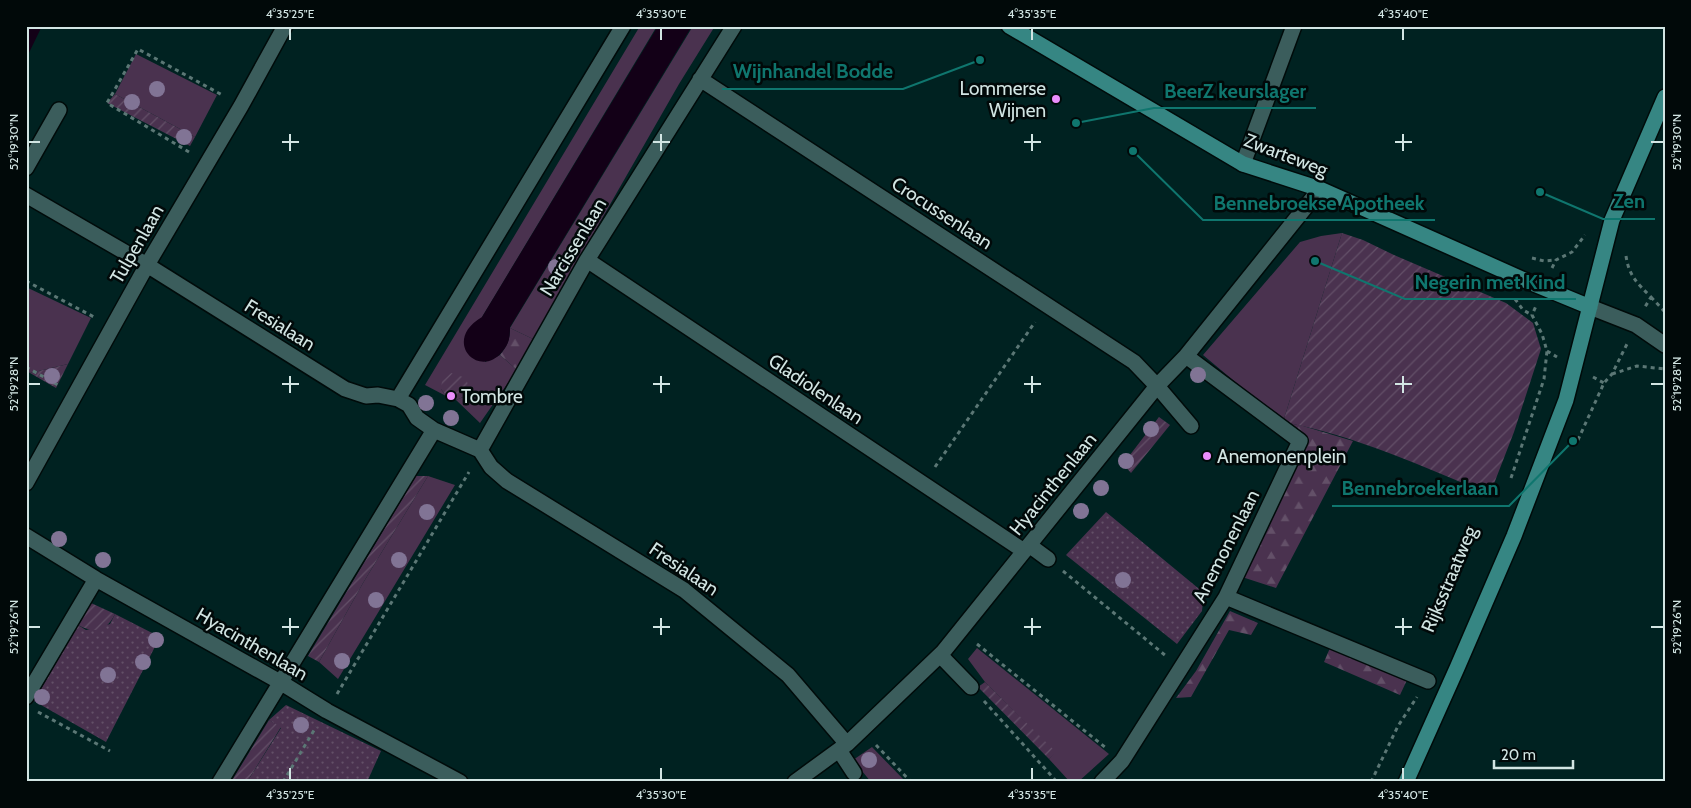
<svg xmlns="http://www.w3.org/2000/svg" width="1691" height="808" viewBox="0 0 1691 808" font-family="Cabin,sans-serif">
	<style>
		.grass { fill: #4a324f }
		.forest { fill: url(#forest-firs) }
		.park { fill: url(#park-dots) }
		.garden { fill: url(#garden-furrows) }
		.water { fill: #130017 }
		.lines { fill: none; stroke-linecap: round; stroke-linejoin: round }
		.minor-casing { stroke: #000b0a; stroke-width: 18 }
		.major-casing { stroke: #000b0a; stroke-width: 18 }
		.path { stroke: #5b7775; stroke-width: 3; stroke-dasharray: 4 4; stroke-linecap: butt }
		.minor { stroke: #3b5d5c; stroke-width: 15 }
		.major { stroke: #368683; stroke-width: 15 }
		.tree { fill: #817495 }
		.ticks { fill: none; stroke: #d2e5e3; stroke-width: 2 }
		.poi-dot { fill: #eb8dfc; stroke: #010909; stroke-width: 2 }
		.labels { text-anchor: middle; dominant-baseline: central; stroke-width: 5; stroke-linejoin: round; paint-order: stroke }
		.poi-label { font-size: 19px; fill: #d2e5e3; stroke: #010909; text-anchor: start }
		.street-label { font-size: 19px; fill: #d2e5e3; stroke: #010909 }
		.leader { fill: none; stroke: #0f766e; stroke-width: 2 }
		.callout-dot { fill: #0f766e; stroke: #010909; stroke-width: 2 }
		.callout-label { font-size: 20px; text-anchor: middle; font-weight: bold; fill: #0f766e; stroke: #010909; stroke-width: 5; stroke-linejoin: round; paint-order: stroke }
		.neatline { fill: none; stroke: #d2e5e3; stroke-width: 2 }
		.ticks-label { font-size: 12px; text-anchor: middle; fill: #d2e5e3 }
	</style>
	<defs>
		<pattern id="forest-firs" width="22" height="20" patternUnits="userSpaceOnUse" patternTransform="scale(1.25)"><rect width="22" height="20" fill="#4a324f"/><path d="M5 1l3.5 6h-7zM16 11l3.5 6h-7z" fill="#635068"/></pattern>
		<pattern id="park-dots" width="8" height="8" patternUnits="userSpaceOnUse" patternTransform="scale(1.25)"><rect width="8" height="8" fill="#4a324f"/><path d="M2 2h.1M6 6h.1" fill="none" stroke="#635068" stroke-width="1.8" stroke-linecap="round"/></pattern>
		<pattern id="garden-furrows" width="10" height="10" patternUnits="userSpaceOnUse" patternTransform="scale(1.25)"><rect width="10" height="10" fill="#4a324f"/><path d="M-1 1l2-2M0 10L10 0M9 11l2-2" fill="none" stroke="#635068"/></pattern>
	</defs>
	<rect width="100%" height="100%" fill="#002221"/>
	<path class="grass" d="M640,26H657L482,317L485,362L500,355L517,370L480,423L456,400L463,397L441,389L446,396L425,385Z
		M693,26H715L679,84L533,339L510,328Z
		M136,54L217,95L195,137L115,94Z
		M1342,233L1283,422L1203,355L1300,242L1321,236Z
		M26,287L91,318L68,364L30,373L26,371Z
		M428,476L455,485L338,679L319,662L363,583Z
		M977,648L1109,754L1078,782H1070L1049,759L1055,752L985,682L968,659Z
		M872,747L906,782H871L853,760Z"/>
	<path class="forest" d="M510,328L533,339L517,370L500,355C507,346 510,340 510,328Z
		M1283,422L1303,426L1353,441L1276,588L1242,577L1307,440Z
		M1230,611L1258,623L1251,635L1229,630L1191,697L1176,698L1196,671Z
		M1330,648L1407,680L1400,695L1324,662Z"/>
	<path class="park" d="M1106,512L1204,593L1202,611L1177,644L1066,555Z
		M115,614L160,637L106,742L34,701L78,625L86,630L110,624Z
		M286,705L381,751L367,782H247L281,728L269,720Z"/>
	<path class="garden" d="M115,94L195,137L190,146L107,103Z
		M1342,233L1363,240L1394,255L1506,303L1533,323L1541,349L1514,432L1490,494C1423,467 1355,435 1283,422Z
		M68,364L56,388L30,373Z
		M451,373L466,378L470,392C463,397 458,401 449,400L441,389L442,381Z
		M1159,417L1170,425L1131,473L1123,464Z
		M416,476H428L363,583L319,662L308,656Z
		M91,603L115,614C107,631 95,634 78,625Z
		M985,682L1056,752L1049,759L978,687Z
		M269,720L281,727L247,782H231Z"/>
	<path class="water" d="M26,26H42L26,59Z
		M658,26H692L510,327C510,338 509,344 502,352C479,380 441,341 482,317Z"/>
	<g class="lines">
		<g class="minor-casing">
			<path id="minor" d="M700,79L1134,362L1157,386L1191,426
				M1243,164L1294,26
				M26,168L59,110
				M26,195L147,265L345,389L366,396L378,395L398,399L409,405L417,418L434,430L480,450
				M587,260L1024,551
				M1590,307L1636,325L1665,345
				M398,399L623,26
				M480,450L587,260L734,26
				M480,450L491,467L507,481L684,590L788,675L847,744
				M26,483L147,265L241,106L285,26
				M26,536L96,579L280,682L327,711L460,782
				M1029,545L1048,559
				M1226,597L1428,681
				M940,655L971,687
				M26,697L96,579
				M839,750L854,773
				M220,782L434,430
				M795,782L847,744L943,652L1157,386L1186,356L1320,189
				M1102,782L1122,761L1226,597L1300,441L1186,356"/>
		</g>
		<g class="major-casing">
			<path id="major" d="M1009,26L1243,164L1320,189L1522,279L1590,307
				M1406,782L1457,668L1514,536L1566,400L1612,220L1665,97"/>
		</g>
		<path class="path" d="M189,152L107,103L138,49L224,96
			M1626,256C1629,276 1637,283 1651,297L1645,307
			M1532,258L1544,261L1555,260
			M1552,268L1556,260L1572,252L1585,235
			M26,281L94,317
			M1651,297L1665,312
			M1515,299L1523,310L1532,315
			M1547,351L1557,357
			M26,367L58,385
			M1612,374L1637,366L1665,369
			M1593,377L1604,383
			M1572,445L1577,442L1604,383L1612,374L1627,344
			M935,467L1035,322
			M1511,478L1544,379L1547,351L1542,334L1532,315L1536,306
			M1063,571L1166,656
			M977,644L1106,748
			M337,694L469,472
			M984,701L1057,782
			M38,712L110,751
			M876,745L911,782
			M283,782L316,727
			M1371,782L1398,726L1417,697"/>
		<use href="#minor" class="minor"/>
		<use href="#major" class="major"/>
	</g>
	<g class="tree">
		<circle cx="157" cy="89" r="8"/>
		<circle cx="132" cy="102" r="8"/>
		<circle cx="184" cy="137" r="8"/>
		<circle cx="556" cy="267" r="8"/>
		<circle cx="1198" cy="375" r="8"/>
		<circle cx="52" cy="376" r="8"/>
		<circle cx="426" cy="403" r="8"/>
		<circle cx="451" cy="418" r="8"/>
		<circle cx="1151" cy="429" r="8"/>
		<circle cx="1126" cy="461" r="8"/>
		<circle cx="1101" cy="488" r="8"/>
		<circle cx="1081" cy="511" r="8"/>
		<circle cx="427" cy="512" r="8"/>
		<circle cx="59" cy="539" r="8"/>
		<circle cx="103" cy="560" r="8"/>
		<circle cx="399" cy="560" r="8"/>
		<circle cx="1123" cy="580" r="8"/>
		<circle cx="376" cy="600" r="8"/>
		<circle cx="156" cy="640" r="8"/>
		<circle cx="342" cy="661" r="8"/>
		<circle cx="143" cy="662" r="8"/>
		<circle cx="108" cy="675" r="8"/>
		<circle cx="42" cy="697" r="8"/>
		<circle cx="301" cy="725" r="8"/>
		<circle cx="869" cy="760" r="8"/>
	</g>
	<path class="ticks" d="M290,28V40M661,28V40M1032,28V40M1403,28V40M290,134V151M661,134V151M1032,134V151M1403,134V151M28,142H40M282,142H299M653,142H670M1024,142H1041M1395,142H1412M1651,142H1664M290,376V393M661,376V393M1032,376V393M1403,376V393M28,384H40M282,384H299M653,384H670M1024,384H1041M1395,384H1412M1651,384H1664M290,618V635M661,618V635M1032,618V635M1403,618V635M28,627H40M282,627H299M653,627H670M1024,627H1041M1395,627H1412M1651,627H1664M290,768V780M661,768V780M1032,768V780M1403,768V780"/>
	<g class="poi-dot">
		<circle cx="1056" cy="99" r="5"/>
		<circle cx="451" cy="396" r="5"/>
		<circle cx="1207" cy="456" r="5"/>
	</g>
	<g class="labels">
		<g class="poi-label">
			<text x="1046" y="88" text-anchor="end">Lommerse<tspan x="1046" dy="22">Wijnen</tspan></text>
			<text x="461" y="396">Tombre</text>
			<text x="1217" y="456">Anemonenplein</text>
		</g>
		<g class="street-label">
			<text transform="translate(1286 155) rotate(21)">Zwarteweg</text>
			<text transform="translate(942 213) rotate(33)">Crocussenlaan</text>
			<text transform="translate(137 244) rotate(-60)">Tulpenlaan</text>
			<text transform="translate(573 247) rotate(-59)">Narcissenlaan</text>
			<text transform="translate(280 325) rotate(32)">Fresialaan</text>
			<text transform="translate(816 389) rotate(34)">Gladiolenlaan</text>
			<text transform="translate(1053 484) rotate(-51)">Hyacinthenlaan</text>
			<text transform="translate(1226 546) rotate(-63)">Anemonenlaan</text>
			<text transform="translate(684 569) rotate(34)">Fresialaan</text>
			<text transform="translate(1449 579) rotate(-67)">Rijksstraatweg</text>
			<text transform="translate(252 644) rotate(30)">Hyacinthenlaan</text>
		</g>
	</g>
	<path class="leader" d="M980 60L903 89H722M1076 123L1154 108H1316M1540 192L1603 219H1655M1133 151L1203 220H1435M1315 261L1405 299H1576M1573 441L1509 506H1332"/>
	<g class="callout-dot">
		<circle cx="980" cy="60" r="5"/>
		<circle cx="1076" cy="123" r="5"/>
		<circle cx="1540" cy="192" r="5"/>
		<circle cx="1133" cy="151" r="5"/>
		<circle cx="1315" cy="261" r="5"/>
		<circle cx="1573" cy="441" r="5"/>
	</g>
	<g class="callout-label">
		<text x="813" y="78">Wijnhandel Bodde</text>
		<text x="1235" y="98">BeerZ keurslager</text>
		<text x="1629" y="208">Zen</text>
		<text x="1319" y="210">Bennebroekse Apotheek</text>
		<text x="1490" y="289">Negerin met Kind</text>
		<text x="1420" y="495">Bennebroekerlaan</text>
	</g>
	<rect width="1691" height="808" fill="none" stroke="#010909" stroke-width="55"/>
	<path d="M1494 760v8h79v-8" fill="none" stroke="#d2e5e3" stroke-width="2.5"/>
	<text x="1501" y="760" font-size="15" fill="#d2e5e3" stroke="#010909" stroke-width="4" paint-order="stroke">20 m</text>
	<rect x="28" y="28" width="1636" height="752" class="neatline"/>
	<g class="ticks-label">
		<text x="290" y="18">4°35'25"E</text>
		<text x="661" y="18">4°35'30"E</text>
		<text x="1032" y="18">4°35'35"E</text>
		<text x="1403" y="18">4°35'40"E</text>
		<text transform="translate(14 142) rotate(-90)" y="4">52°19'30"N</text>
		<text transform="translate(1677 142) rotate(-90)" y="4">52°19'30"N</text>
		<text transform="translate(14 384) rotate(-90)" y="4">52°19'28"N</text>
		<text transform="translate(1677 384) rotate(-90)" y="4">52°19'28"N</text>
		<text transform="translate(14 627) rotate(-90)" y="4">52°19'26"N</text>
		<text transform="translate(1677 627) rotate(-90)" y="4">52°19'26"N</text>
		<text x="290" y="799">4°35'25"E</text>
		<text x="661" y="799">4°35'30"E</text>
		<text x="1032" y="799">4°35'35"E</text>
		<text x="1403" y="799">4°35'40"E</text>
	</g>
</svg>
